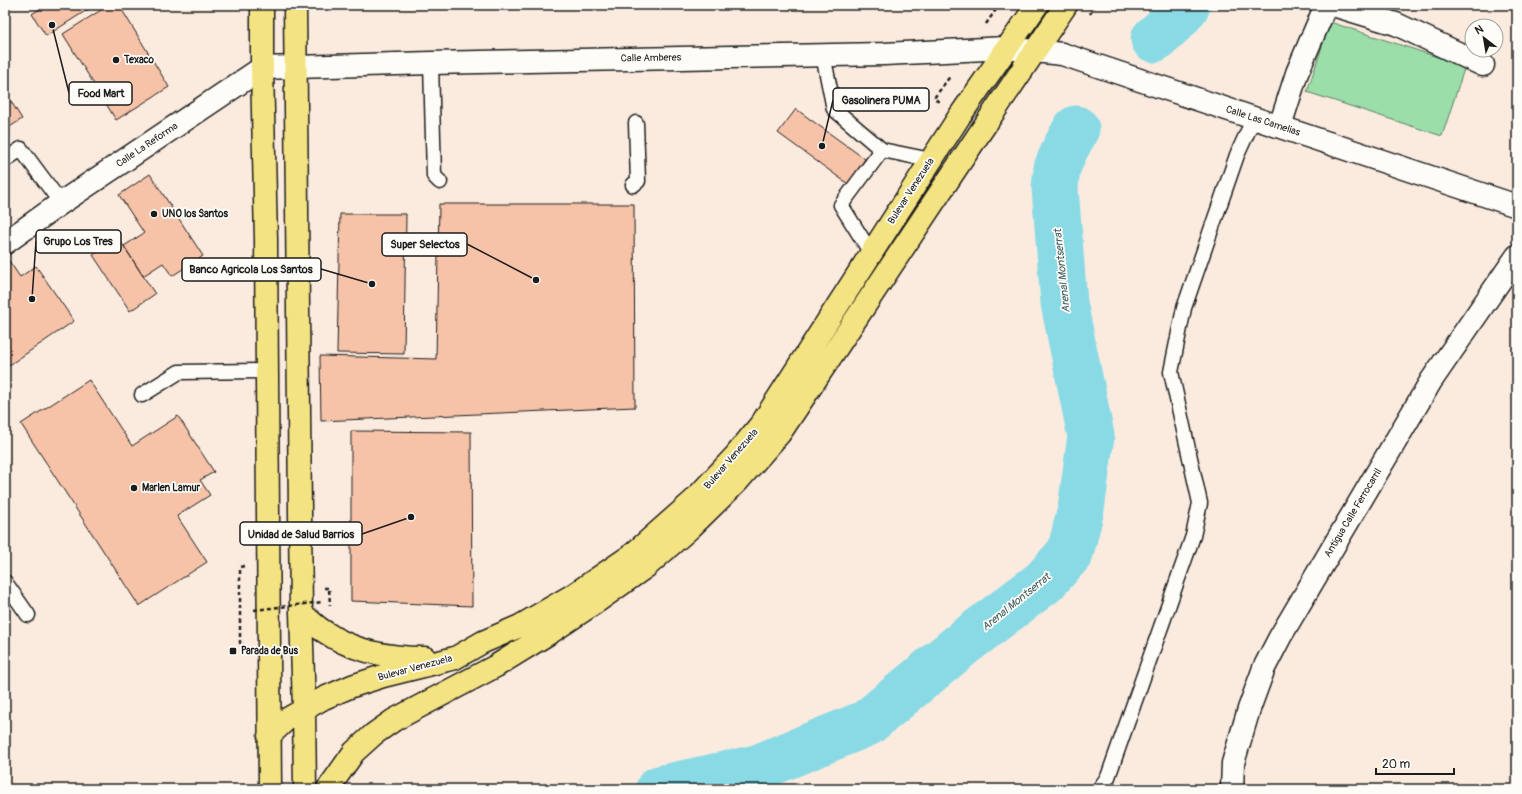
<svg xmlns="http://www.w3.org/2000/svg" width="1522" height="794" viewBox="0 0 1522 794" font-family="Pangolin,sans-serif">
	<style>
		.green { fill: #9bdea9; stroke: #5c7d62 }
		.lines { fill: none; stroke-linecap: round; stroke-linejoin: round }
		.river { stroke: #8adae6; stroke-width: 47 }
		.building { fill: #f7c3a8; stroke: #1c1c1c }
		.service-casing { stroke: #1c1c1c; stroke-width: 17 }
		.minor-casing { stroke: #1c1c1c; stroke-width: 25 }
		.tertiary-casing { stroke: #1c1c1c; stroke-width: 25 }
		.trunk-casing { stroke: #1c1c1c; stroke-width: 25 }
		.path { stroke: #1c1c1c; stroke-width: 2.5; stroke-dasharray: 4 3; stroke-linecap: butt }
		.service { stroke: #fdfcf7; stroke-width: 14 }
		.minor { stroke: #fdfcf7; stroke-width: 22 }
		.tertiary { stroke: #fdfcf7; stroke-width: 22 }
		.trunk { stroke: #f4e382; stroke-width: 22 }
		.path-bridge { stroke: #1c1c1c; stroke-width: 2.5; stroke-dasharray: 4 3; stroke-linecap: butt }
		.poi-dot { fill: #1c1c1c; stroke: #fdfcf7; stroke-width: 1.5 }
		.labels { text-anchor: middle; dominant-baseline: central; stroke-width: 3.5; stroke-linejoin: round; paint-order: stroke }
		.street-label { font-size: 10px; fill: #1c1c1c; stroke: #fdfcf7 }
		.poi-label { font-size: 10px; font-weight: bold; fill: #1c1c1c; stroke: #fdfcf7; text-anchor: start }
		.water-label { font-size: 11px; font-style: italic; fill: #425e63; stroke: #fdfcf7 }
		.leader { fill: none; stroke: #1c1c1c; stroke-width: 1.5 }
		.callout-dot { fill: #1c1c1c; stroke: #fdfcf7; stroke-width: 1.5 }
		.callout { fill: #fdfcf7; stroke: #1c1c1c; stroke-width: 1.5 }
		.callout-label { font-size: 11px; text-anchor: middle; font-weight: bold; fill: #1c1c1c }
	</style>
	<rect width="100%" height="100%" fill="#fbebdf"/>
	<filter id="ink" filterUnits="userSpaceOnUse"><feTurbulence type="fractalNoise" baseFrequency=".025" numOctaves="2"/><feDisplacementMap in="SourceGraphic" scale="8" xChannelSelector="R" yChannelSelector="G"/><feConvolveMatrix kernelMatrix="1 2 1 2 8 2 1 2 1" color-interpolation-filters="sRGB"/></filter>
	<g filter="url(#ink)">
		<path class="green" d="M1330,22L1465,66L1442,136L1307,92Z"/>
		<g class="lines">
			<path class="river" d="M1154,39L1178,17L1187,5
				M659,789L757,768L867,723L966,641L1044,582L1070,553L1081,509L1091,436L1064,303L1055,188L1057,168L1065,149L1076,129"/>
		</g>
		<path class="building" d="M46,5H95L46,36L32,14Z
			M109,5H119L169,87L116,120L63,34Z
			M5,92L22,119L5,130Z
			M796,109L865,159L848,184L778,133Z
			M150,174L203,256L172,276L163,263L143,276L124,246L144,233L119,195Z
			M439,204H634L635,407L321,421L320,356L436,359Z
			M340,214H406L404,354L337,353Z
			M119,239L155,294L130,311L93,255Z
			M9,261L20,277L36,266L74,321L5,368V264Z
			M89,380L132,446L178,416L214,472L200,480L210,495L177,516L207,562L139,606L21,424Z
			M351,431L471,432L472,606L351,601Z"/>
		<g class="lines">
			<g class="service-casing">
				<path id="service" d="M823,55L834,109L882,150
					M431,63L434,176L440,182
					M5,160L21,149L61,203
					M633,185L638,181L636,123
					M871,253L841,205L882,150L931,160
					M142,395L179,372L267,371
					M5,582L28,615
					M1099,789L1108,777L1193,536L1200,503L1171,372L1184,308L1237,155L1254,118"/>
			</g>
			<g class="minor-casing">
				<path id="minor" d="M1333,5L1396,24L1483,65
					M1280,126L1297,73L1326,5
					M1232,789L1233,763L1249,709L1264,668L1280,637L1431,381L1517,256"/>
			</g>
			<g class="tertiary-casing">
				<path id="tertiary" d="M5,243L61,203L262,68L431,63L884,54L1006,48L1062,54L1517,206"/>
			</g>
			<g class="trunk-casing">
				<path id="trunk" d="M262,5V68L266,240L270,789
					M295,5L301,613L304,708L305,789
					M301,613C309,619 316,627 325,632C354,652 390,658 425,658
					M269,736L287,719L324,698L352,686L383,676L455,658L483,642L520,626L573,595L633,554L693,501L736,455L762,423L959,117L1037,5
					M328,789L354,752L374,734L394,720L496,666L551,632L599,600L647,566L690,528L737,482L780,433L981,131L1066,5"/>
			</g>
			<path class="path" d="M1090,14L1094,7L1091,5
				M986,24L999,5
				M939,102L934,98L951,75
				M244,566L240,567V643H244
				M324,588H329L330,605"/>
			<use href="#service" class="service"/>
			<use href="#minor" class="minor"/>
			<use href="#tertiary" class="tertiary"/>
			<use href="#trunk" class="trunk"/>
			<path class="path-bridge" d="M254,610L322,602"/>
		</g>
	</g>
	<g class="poi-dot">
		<circle cx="116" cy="60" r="4"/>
		<circle cx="154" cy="214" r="4"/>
		<circle cx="134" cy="488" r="4"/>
		<rect x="229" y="647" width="8" height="8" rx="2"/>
	</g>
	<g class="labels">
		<g class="street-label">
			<text transform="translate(651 58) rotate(-1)">Calle Amberes</text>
			<text transform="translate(1263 121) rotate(18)">Calle Las Camelias</text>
			<text transform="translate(147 145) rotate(-34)">Calle La Reforma</text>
			<text transform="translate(911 191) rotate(-57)">Bulevar Venezuela</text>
			<text transform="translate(731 459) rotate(-49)">Bulevar Venezuela</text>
			<text transform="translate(1353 513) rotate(-59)">Antigua Calle Ferrocarril</text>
			<text transform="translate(415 668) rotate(-15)">Bulevar Venezuela</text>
		</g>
		<g class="poi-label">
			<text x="124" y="60">Texaco</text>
			<text x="162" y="214">UNO los Santos</text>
			<text x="142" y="488">Marlen Lamur</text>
			<text x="241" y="651">Parada de Bus</text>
		</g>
		<g class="water-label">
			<text transform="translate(1062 271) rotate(-96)">Arenal Montserrat</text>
			<text transform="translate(1016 602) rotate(-39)">Arenal Montserrat</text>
		</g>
	</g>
	<path class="leader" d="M52 25L69 93M822 146L833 100M32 299L36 241M536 280L467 244M372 284L321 269M411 517L362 534"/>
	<g class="callout-dot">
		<circle cx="52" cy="25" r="4"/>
		<circle cx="822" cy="146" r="4"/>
		<circle cx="32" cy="299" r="4"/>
		<circle cx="536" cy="280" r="4"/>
		<circle cx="372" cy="284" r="4"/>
		<circle cx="411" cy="517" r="4"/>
	</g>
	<g class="callout">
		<rect x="69" y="82" width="63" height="23" rx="4"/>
		<rect x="833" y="88" width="96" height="23" rx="4"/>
		<rect x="36" y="230" width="85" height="23" rx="4"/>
		<rect x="382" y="233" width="85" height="23" rx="4"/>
		<rect x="182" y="258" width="139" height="23" rx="4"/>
		<rect x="240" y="522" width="122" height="23" rx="4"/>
	</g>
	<g class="callout-label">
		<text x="101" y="97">Food Mart</text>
		<text x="881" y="104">Gasolinera PUMA</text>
		<text x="78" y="245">Grupo Los Tres</text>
		<text x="425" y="248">Super Selectos</text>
		<text x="251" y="273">Banco Agricola Los Santos</text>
		<text x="301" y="538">Unidad de Salud Barrios</text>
	</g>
	<rect width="1522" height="794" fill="none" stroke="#fdfcf7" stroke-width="20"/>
	<rect x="10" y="10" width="1502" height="774" fill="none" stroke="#1c1c1c" stroke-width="1.5" filter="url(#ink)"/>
	<g transform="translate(1484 38) rotate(329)"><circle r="19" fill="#fdfcf7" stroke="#a3a29f"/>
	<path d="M0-3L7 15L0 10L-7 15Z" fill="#1c1c1c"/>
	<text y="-6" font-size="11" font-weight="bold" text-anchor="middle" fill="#1c1c1c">N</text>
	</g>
	<path d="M1376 768v6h78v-6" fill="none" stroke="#1c1c1c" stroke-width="2"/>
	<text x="1382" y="768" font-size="12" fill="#1c1c1c" stroke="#fdfcf7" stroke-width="3" paint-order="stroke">20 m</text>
</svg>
